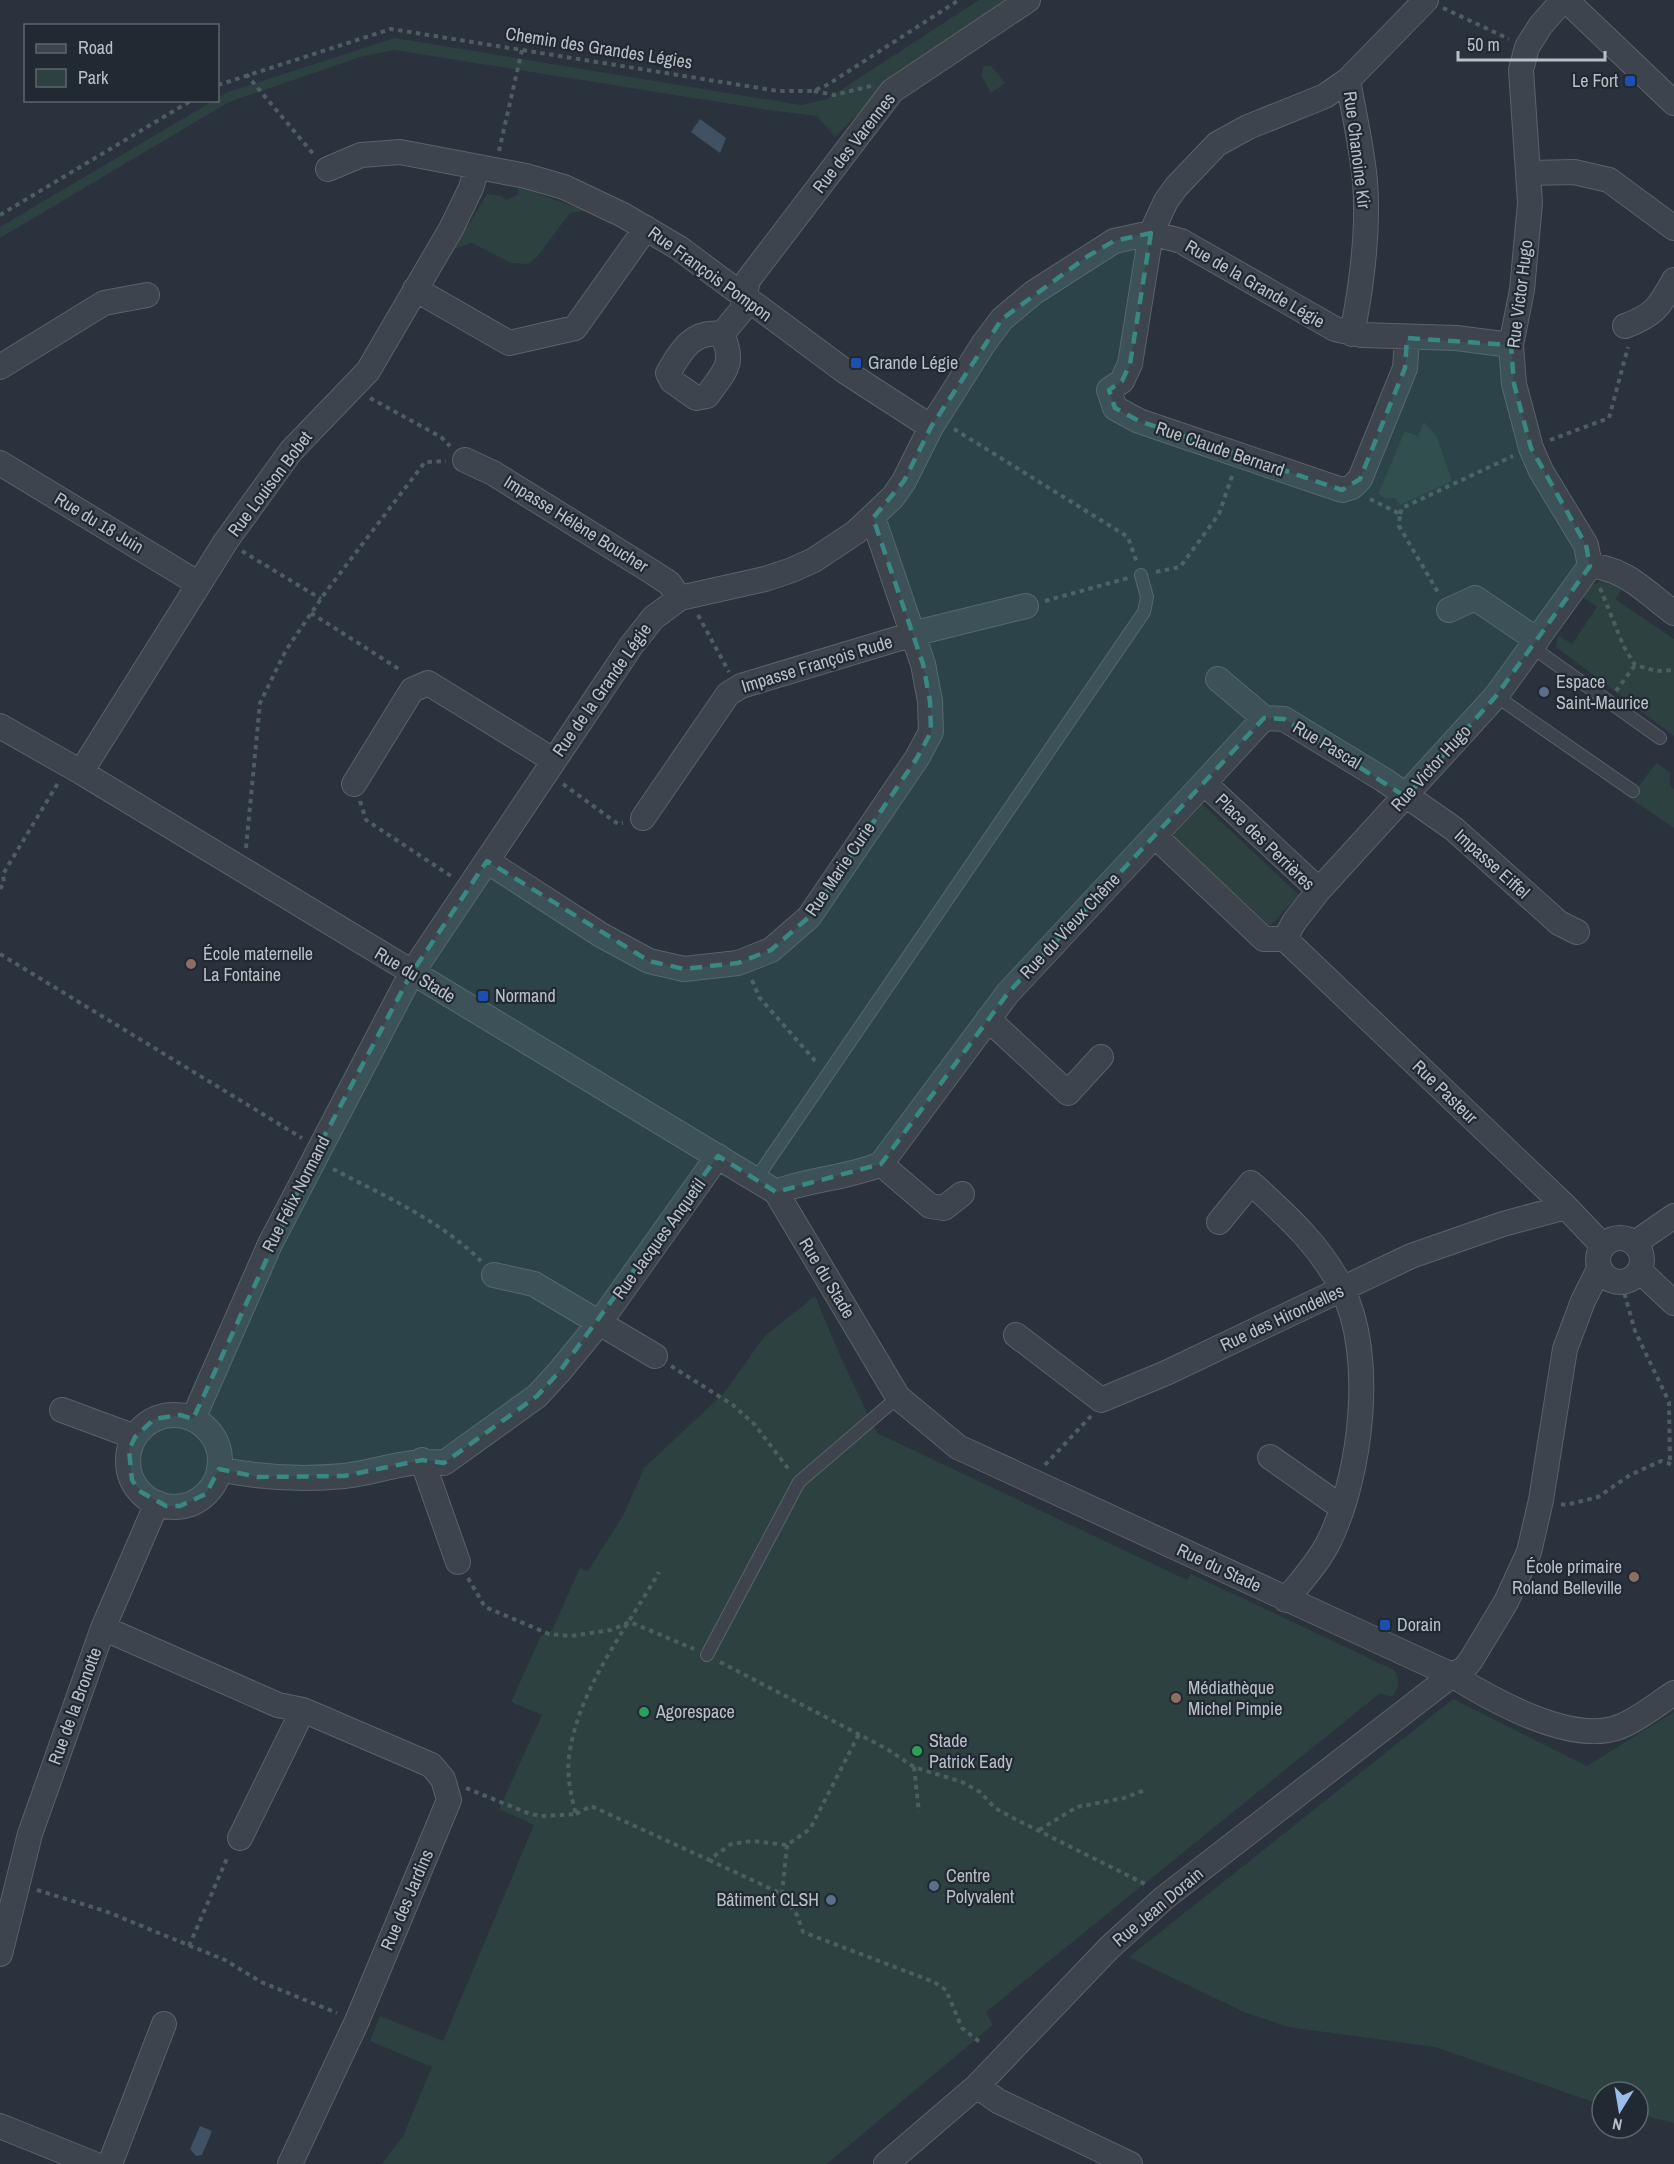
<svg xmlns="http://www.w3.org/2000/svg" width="1674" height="2164" font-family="'Archivo Narrow',sans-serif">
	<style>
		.green { fill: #2e4141 }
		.water { fill: #415164 }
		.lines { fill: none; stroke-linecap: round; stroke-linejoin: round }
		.lane-casing { stroke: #5b626b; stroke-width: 14 }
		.street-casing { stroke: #5b626b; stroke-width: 26 }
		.path { stroke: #4d5e60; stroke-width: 4; stroke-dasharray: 4.5 4.5; stroke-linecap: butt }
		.lane { stroke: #3d444e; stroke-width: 12 }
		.street { stroke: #3d444e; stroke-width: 24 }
		.marked { fill: #3a8884; fill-opacity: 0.2; stroke: #3a8884; stroke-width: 4.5; stroke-dasharray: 12 8; stroke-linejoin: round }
		.transit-dot { fill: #1a4fb4; stroke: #212933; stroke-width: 2 }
		.service-dot { fill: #5c6f8a; stroke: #212933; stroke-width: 2 }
		.education-dot { fill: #8d6e63; stroke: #212933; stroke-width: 2 }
		.leisure-dot { fill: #2e9e5b; stroke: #212933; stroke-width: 2 }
		.labels { text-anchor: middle; stroke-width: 4.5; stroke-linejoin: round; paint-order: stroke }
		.street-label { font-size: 18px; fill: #b9c0c8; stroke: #212933 }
		.poi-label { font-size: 18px; fill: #b9c0c8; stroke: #212933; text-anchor: start }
	</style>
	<rect width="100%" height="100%" fill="#29323d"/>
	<!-- green -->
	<path class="green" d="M979,0H1011L885,86L835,137L817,116L768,110L394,50L360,57L229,102L0,238V227L228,92L395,38L801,105L827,99Z
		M984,66H991L1005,83L991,93L981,75Z
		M517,186L586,211L570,213L537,257L528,264L511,263L472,243L454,249L487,194L501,196L506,200L519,194Z
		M1424,422L1437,437L1452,481L1400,505L1395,498H1386L1378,494L1405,431L1418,436Z
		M1604,580L1625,585L1615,599L1674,639V736L1556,647L1558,635L1572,644L1597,607L1582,597L1594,584Z
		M1656,763L1670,772V786L1674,789V828L1630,798Z
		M1202,804L1299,895L1270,926L1173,836Z
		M815,1296L841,1358L877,1433L1187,1580L1191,1574L1394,1670C1400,1681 1400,1686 1392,1697L1380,1693L986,2012L993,2025L827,2164H382L403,2136L432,2067L370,2041L380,2016L443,2041L534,1825L499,1809L542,1715L511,1702L541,1636L552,1630L580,1568L588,1571L624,1514L644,1468L724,1393L764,1337Z
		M1453,1699L1587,1766L1674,1712V2123L1638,2114V2092H1602V2105L1435,2047L1288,2027L1244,2012L1129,1957Z"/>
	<!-- water -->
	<path class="water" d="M700,119L726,138L720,153L691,132Z
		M200,2126L212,2131L202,2155L196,2156L190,2149Z"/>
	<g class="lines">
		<defs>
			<path id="lane" d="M1532,647L1660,738
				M1496,696L1633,791
				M756,1179L1144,612L1147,597L1141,575
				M707,1655L799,1482L898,1397"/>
			<path id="street" d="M1566,0L1674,103
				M1348,80C1354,114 1362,148 1365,181C1369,232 1362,284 1352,334
				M328,169L361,155L400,152L526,176L564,187L623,215L679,248L846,372L931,427
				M1529,173L1574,172L1609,180L1674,228
				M415,289L509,343L575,328L646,228
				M1625,326C1655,315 1659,307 1674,280
				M722,334C693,330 682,349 668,373L672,381L696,398L707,396C724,371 736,365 722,334L742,310L748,280L892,91L1028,0
				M1407,338L1405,368L1360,479L1352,487L1342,490L1139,421L1115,408L1109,390L1122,381L1130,364L1151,233L1166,201L1176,187L1217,144L1248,127L1325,96L1348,80L1426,0
				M0,367L104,303L147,295
				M465,460L493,473L649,570L669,583L680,598
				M0,463L199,584
				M1590,566C1624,567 1647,593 1674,613
				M1449,610L1475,598L1537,640
				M1218,679L1264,718L1284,719L1384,780L1454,829L1559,923L1577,932
				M0,726L81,772L776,1192L898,1397L958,1447L1452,1675C1492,1700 1571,1745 1619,1727C1638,1720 1657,1704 1674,1693
				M81,772L226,541L291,451L368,371L451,229L471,188L477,168
				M1204,783L1264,718
				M354,784L412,690L428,683L553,760
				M643,818L728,694L741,686L920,632L1026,606
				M1155,836L1264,939H1285
				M487,861L601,935L649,961L684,969L738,963L771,950L809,917L917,758L931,732L930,701L923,664L873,518
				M1285,939L1294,922L1319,890L1496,696L1590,566L1586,545L1541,471L1531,448L1514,384L1511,345L1522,290L1530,203L1521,70L1527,47L1541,25L1563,0
				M1285,939L1566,1207L1603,1246
				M988,1019L1068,1093L1101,1057
				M881,1164L930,1206L944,1208L962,1194
				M776,1192C810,1179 848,1178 881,1164L1008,993L1204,783L1319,890
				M1219,1222L1251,1183C1286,1215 1321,1246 1342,1289C1376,1355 1361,1476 1329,1541C1319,1562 1301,1581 1286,1600
				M1598 1260a22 22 0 1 1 44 0a22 22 0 1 1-44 0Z
				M1635,1243L1674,1216
				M1640,1271L1674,1303
				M494,1275L534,1284L655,1356
				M1016,1335L1101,1400L1166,1373L1411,1256L1503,1224L1566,1207
				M62,1410L135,1437
				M128 1461a46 46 0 1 1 92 0a46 46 0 1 1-92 0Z
				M193,1419L270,1244L411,974L631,646L653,618L680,598L765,579L792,570L814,560L856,532L893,497L904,481L931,427L984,343L1002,319L1033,293L1114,241L1151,233L1181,241L1335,329L1362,335L1456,338L1511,345
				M1270,1457L1341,1507
				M422,1460L458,1562
				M219,1469C261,1478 301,1480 344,1476C379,1472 409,1458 444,1463L537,1396L560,1371L600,1322L718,1156
				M103,1628L278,1705L303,1710L431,1765L443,1779L449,1800L357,2021L290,2164
				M240,1838L303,1710
				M0,1954L30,1834L103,1628L157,1503
				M977,2086L998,2101L1130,2164
				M0,2126L94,2164
				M110,2164L164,2024
				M886,2164L977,2086L1110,1947L1164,1898L1452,1675L1464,1669L1471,1660L1506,1602L1529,1552L1541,1500L1565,1349L1583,1301L1599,1269"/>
		</defs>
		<!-- lane casing -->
		<use href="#lane" class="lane-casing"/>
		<!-- street casing -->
		<use href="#street" class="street-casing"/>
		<!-- path -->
		<path class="path" d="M1443,8L1509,39
			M246,74L315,156
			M218,85L391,29L778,91H813L827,85L959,0
			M814,91L834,95L871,86
			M499,151L522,50
			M0,215L192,100
			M370,398L441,437L450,446
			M954,429L1128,537L1137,563
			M1550,440L1609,418L1628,347
			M1370,499L1400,514L1399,526L1439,594
			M1400,514L1402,508L1513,456
			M242,551L321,599
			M1156,572L1180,567L1219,514L1233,473
			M1600,588L1624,647L1635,665L1656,671L1674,670
			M1045,601L1128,578
			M311,613L402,671
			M698,615L729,672
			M1616,691L1635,665
			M563,784L618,824L623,823
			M360,801L366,820L451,876
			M246,848L260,703L286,650L325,593L425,462L446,461
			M0,889L4,883L3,874L58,783
			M0,954L302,1138
			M752,980L759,997L817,1063
			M333,1169C384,1196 440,1220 481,1261
			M1622,1285L1635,1331L1669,1402L1670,1463
			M671,1366L733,1405L755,1425L790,1471
			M1045,1465L1091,1416
			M1561,1504L1566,1505L1598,1497L1630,1475L1661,1461L1674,1465
			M468,1578L485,1607L549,1634L571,1636L611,1630L630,1622L694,1649
			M720,1662L887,1749L914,1767L962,1782L980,1792L995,1808L1015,1819L1147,1885
			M914,1767L919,1812
			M466,1788L530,1814L541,1816L576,1814C570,1793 566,1771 570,1750C581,1685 627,1628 659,1572
			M576,1814L591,1806L709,1860L731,1844L752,1841L787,1845L810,1829L859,1734
			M1039,1830L1077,1807L1124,1798L1145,1790
			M787,1845L782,1894L797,1915L803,1932L934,1982L946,1990L962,2028L981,2043
			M709,1860L782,1894
			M37,1890L105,1911L225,1960L261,1982L337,2013
			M189,1946L228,1856"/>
		<!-- lane -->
		<use href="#lane" class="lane"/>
		<!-- street -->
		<use href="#street" class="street"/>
	</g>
	<!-- marked area -->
	<path class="marked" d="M1151,233L1130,364L1122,381L1109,390L1115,408L1139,421L1342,490L1360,479L1405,368L1407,338L1511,345L1514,384L1531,448L1586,545L1590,566L1496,696L1406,797L1284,719L1264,718L1008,993L881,1164L776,1192L718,1156L560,1371L537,1396L444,1463L422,1460L344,1476L258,1477L219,1469L206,1494L180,1506H166L141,1492L132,1480L129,1450L135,1437L154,1419L180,1415L193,1419L318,1148L411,974L487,861L649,961L684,969L738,963L771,950L809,917L917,758L931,732L930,701L923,664L873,518L904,481L931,427L1002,319L1088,256L1114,241Z"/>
	<!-- markers -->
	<g class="transit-dot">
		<rect x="1624" y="75" width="12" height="12" rx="3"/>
		<rect x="850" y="357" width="12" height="12" rx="3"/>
		<rect x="477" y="990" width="12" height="12" rx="3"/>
		<rect x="1379" y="1619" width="12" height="12" rx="3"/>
	</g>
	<g class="service-dot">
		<circle cx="1544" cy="692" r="6"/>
		<circle cx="934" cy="1886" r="6"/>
		<circle cx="831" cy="1900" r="6"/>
	</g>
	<g class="education-dot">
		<circle cx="191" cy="964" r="6"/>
		<circle cx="1634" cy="1577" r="6"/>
		<circle cx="1176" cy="1698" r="6"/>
	</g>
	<g class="leisure-dot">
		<circle cx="644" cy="1712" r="6"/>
		<circle cx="917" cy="1751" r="6"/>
	</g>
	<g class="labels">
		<!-- street labels -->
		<g class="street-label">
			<text transform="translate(599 48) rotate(9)" y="6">Chemin des Grandes Légies</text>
			<text transform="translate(854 143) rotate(-52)" y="6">Rue des Varennes</text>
			<text transform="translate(1357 150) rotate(83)" y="6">Rue Chanoine Kir</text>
			<text transform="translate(710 274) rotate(36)" y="6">Rue François Pompon</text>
			<text transform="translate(1255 284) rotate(30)" y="6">Rue de la Grande Légie</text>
			<text transform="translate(1520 294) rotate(-83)" y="6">Rue Victor Hugo</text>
			<text transform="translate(1220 449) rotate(19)" y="6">Rue Claude Bernard</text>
			<text transform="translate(270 484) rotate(-53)" y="6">Rue Louison Bobet</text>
			<text transform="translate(99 523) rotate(31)" y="6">Rue du 18 Juin</text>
			<text transform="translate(576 524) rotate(32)" y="6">Impasse Hélène Boucher</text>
			<text transform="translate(817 664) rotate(-17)" y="6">Impasse François Rude</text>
			<text transform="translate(602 690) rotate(-55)" y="6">Rue de la Grande Légie</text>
			<text transform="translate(1327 745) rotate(31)" y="6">Rue Pascal</text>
			<text transform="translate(1431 768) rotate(-48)" y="6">Rue Victor Hugo</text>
			<text transform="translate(1265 842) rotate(44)" y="6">Place des Perrières</text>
			<text transform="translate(1492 864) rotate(42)" y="6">Impasse Eiffel</text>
			<text transform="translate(840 869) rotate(-56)" y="6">Rue Marie Curie</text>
			<text transform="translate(1070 926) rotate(-47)" y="6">Rue du Vieux Chêne</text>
			<text transform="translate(415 975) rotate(31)" y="6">Rue du Stade</text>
			<text transform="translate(1445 1092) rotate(44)" y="6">Rue Pasteur</text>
			<text transform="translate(296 1194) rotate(-63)" y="6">Rue Félix Normand</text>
			<text transform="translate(659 1239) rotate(-54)" y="6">Rue Jacques Anquetil</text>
			<text transform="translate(827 1278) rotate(59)" y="6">Rue du Stade</text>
			<text transform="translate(1282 1318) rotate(-25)" y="6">Rue des Hirondelles</text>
			<text transform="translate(1219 1568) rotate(25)" y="6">Rue du Stade</text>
			<text transform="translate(75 1706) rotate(-70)" y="6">Rue de la Bronotte</text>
			<text transform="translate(407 1900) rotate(-67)" y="6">Rue des Jardins</text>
			<text transform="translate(1158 1907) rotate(-40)" y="6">Rue Jean Dorain</text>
		</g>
		<!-- poi labels -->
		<g class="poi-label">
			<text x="1618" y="87" text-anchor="end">Le Fort</text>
			<text x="868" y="369">Grande Légie</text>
			<text x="1556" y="688">Espace<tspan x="1556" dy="21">Saint-Maurice</tspan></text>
			<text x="203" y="960">École maternelle<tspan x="203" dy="21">La Fontaine</tspan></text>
			<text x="495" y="1002">Normand</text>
			<text x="1622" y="1573" text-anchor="end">École primaire<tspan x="1622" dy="21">Roland Belleville</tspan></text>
			<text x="1397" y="1631">Dorain</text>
			<text x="1188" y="1694">Médiathèque<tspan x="1188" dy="21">Michel Pimpie</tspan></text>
			<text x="656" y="1718">Agorespace</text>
			<text x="929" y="1747">Stade<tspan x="929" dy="21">Patrick Eady</tspan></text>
			<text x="946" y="1882">Centre<tspan x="946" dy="21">Polyvalent</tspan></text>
			<text x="819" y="1906" text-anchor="end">Bâtiment CLSH</text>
		</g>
	</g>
	<!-- legend -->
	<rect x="24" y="24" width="195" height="78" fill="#212933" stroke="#5e656f" stroke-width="1.5"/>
	<rect x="36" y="44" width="30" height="9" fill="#3d444e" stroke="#5e656f" stroke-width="1.5"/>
	<text x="78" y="54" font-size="18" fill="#b9c0c8">Road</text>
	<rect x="36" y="69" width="30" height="18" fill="#2e4141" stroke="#5e656f" stroke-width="1.5"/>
	<text x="78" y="84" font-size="18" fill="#b9c0c8">Park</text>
	<!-- north arrow -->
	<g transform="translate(1620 2110) rotate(191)"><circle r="28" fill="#212933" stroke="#5e656f" stroke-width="1.5"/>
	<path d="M0-4.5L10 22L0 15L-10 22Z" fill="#9bbdeb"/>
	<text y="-9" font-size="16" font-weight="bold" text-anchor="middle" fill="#b9c0c8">N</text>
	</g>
	<!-- scale -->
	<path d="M1458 51v9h147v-9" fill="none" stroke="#b9c0c8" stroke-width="3"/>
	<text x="1467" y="51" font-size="18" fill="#b9c0c8" stroke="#212933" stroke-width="4.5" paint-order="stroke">50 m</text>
</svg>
